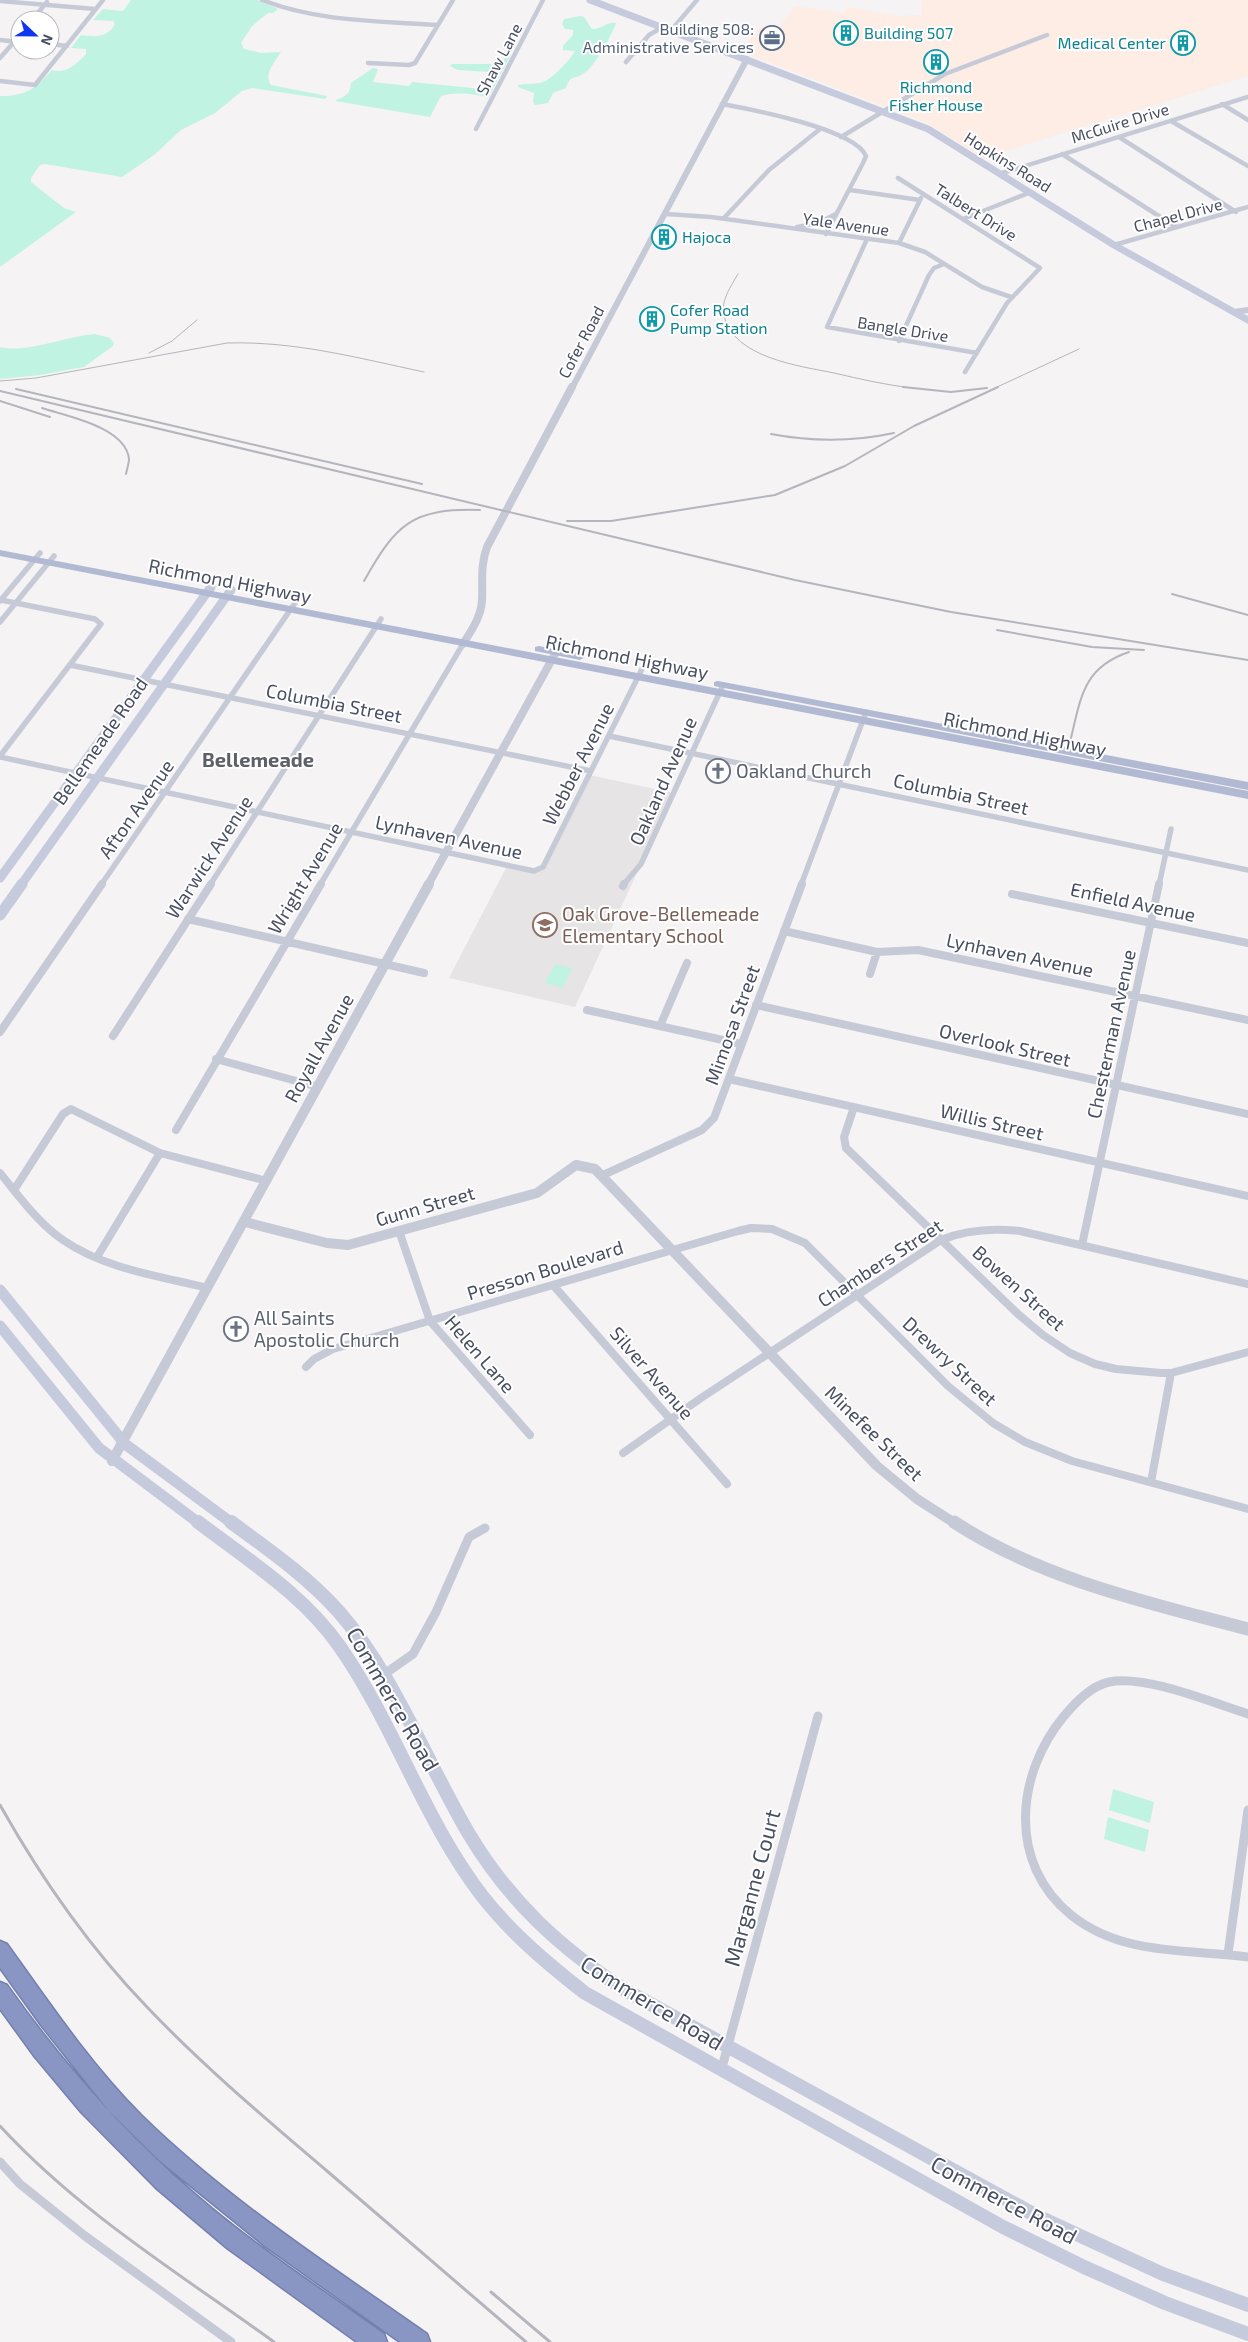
<svg xmlns="http://www.w3.org/2000/svg" width="1248" height="2342" font-family="'Exo 2',sans-serif">
	<style>
		.education { fill: #e6e4e5 }
		.medical { fill: #fdede5 }
		.green { fill: #c1f3e2 }
		.lines { fill: none; stroke-linecap: round; stroke-linejoin: round }
		.motorway-casing { stroke: #7480af; stroke-width: 3 }
		.minor-far3 { stroke: #c6cad7; stroke-width: 4.5 }
		.minor-far2 { stroke: #c6cad7; stroke-width: 5.5 }
		.minor-far1 { stroke: #c6cad7; stroke-width: 8 }
		.minor { stroke: #c6cad7; stroke-width: 9 }
		.tertiary-far3 { stroke: #c6cad7; stroke-width: 6 }
		.tertiary-far2 { stroke: #c6cad7; stroke-width: 8 }
		.tertiary-far1 { stroke: #c6cad7; stroke-width: 10 }
		.tertiary { stroke: #c6cad7; stroke-width: 13 }
		.secondary-far3 { stroke: #c5cadc; stroke-width: 7 }
		.secondary-far2 { stroke: #c5cadc; stroke-width: 9 }
		.secondary-far1 { stroke: #c5cadc; stroke-width: 11 }
		.secondary { stroke: #c5cadc; stroke-width: 14 }
		.primary { fill: #b2b9d2; fill-rule: evenodd }
		.motorway { fill: #8995c3; fill-rule: evenodd }
		.rail-far2 { stroke: #b4b5bd; stroke-width: 1 }
		.rail-far1 { stroke: #b4b5bd; stroke-width: 2 }
		.rail { stroke: #b4b5bd; stroke-width: 3 }
		.labels { text-anchor: middle; stroke-width: 4; stroke-linejoin: round; paint-order: stroke }
		.far-service-label { font-size: 16px; fill: #4e5e75; stroke: #fff; text-anchor: end }
		.far-culture-label { font-size: 16px; fill: #0d838f; stroke: #fff; text-anchor: start }
		.far-street-label { font-size: 16px; fill: #494f62; stroke: #fff }
		.street-label { font-size: 19px; fill: #494f62; stroke: #fff }
		.worship-label { font-size: 19px; fill: #5b616d; stroke: #fff; text-anchor: start }
		.education-label { font-size: 19px; fill: #785e54; stroke: #fff; text-anchor: start }
		.neighbourhood-label { font-size: 20px; font-weight: bold; fill: #5e6068; stroke: #fff }
		.near-street-label { font-size: 22px; fill: #494f62; stroke: #fff }
	</style>
	<rect width="100%" height="100%" fill="#f5f3f3"/>
	<!-- education -->
	<path class="education" d="M589,775L674,793L575,1007L449,978L507,866L539,870Z"/>
	<!-- medical -->
	<path class="medical" d="M922,0H1248V76L983,158L925,122L740,51L762,25L779,28L795,6L843,13L848,7L898,16L922,15Z"/>
	<!-- green -->
	<path class="green" d="M131,0H257L278,9L273,13H268L252,26L241,43L244,49L261,53L281,52C275,62 263,74 271,85L327,96L325,99L252,88L242,91L215,113L181,130L154,155L122,177L45,164L40,165L31,178V182L64,208L76,212L0,267V96C27,96 35,89 52,70C68,74 76,64 86,54V49L71,48L81,35C96,37 107,38 115,24L113,21L93,20L103,9L123,11Z
		M580,16L584,17L592,29C601,30 607,21 616,23C611,36 595,67 583,74C573,80 571,74 566,88L553,93L548,103L535,105L533,102L534,93L518,87V85C527,83 535,85 543,82C551,80 571,59 575,51L563,50V46L573,35V30L565,29L562,24L564,19Z
		M506,55H511L488,98C476,93 453,92 441,96L430,117L335,101C344,96 350,96 351,83L373,68L378,69L373,82L409,86L412,82L482,89L486,86L490,72L458,70L450,66L452,64H495L503,62Z
		M95,334L110,338L114,343L113,346L84,367L40,375L0,379V347C24,354 67,336 95,334Z
		M555,964L572,968L563,988L545,983Z
		M1113,1789L1154,1802L1150,1823L1109,1810Z
		M1108,1817L1149,1830L1145,1852L1104,1839Z"/>
	<g class="lines">
		<defs>
			<path id="motorway" d="M0,1941L7,1944C49,2003 91,2065 142,2116C228,2200 329,2265 427,2334L430,2342H400L265,2246L160,2161L109,2111L41,2025L0,1968Z
				M0,1982L7,1985C62,2063 125,2134 197,2196C256,2247 321,2289 384,2334L387,2342H357L227,2248L156,2188L81,2112L35,2057L0,2009Z"/>
		</defs>
		<!-- motorway casing -->
		<use href="#motorway" class="motorway-casing"/>
		<!-- minor-far3 -->
		<path class="minor-far3" d="M262,0C318,22 379,21 438,25
			M0,1L95,9
			M32,20L47,2
			M674,27L697,0
			M0,40L18,42
			M50,44L67,46
			M0,58L20,35
			M626,62L649,35L661,28
			M368,63L409,65L415,63L453,0
			M0,81L35,85L103,0
			M722,104C750,109 855,129 866,156L863,163L826,234
			M1222,104L1248,120
			M1171,121L1248,166
			M476,129L543,0
			M841,137L945,74L1047,35
			M1119,137L1236,212
			M1062,154L1176,227
			M999,174L1248,97
			M898,178L1040,268L1007,303L965,372
			M850,190L920,200
			M666,214L711,217L899,243L925,252L982,287L1011,297
			M724,218L769,170L820,129
			M963,219L1031,192
			M797,227L818,223L836,214
			M867,239L827,327L977,353
			M899,243L921,198
			M1114,245L1248,207
			M899,341L929,275L934,268L944,264"/>
		<!-- minor-far2 -->
		<path class="minor-far2" d="M0,601L40,553
			M0,622L54,556
			M70,665L591,771
			M609,736L1248,870
			M0,756L101,624L95,619L1,600
			M0,757L534,871L543,867L642,669
			M101,885L295,603
			M210,885L381,619
			M320,885L463,644
			M623,885L641,864L723,685
			M801,885L866,712
			M1159,885L1171,829"/>
		<!-- minor-far1 -->
		<path class="minor-far1" d="M623,886L624,884
			M1012,894L1248,943
			M188,919L424,973
			M784,931L877,952L918,950L1248,1020
			M870,974L877,952
			M756,1005L1248,1114
			M587,1010L741,1044
			M660,1026L687,963
			M0,1032L102,884
			M113,1036L211,884
			M216,1059L318,1087
			M729,1079L1248,1196
			M854,1107L844,1137L846,1148L1018,1314L1043,1335L1070,1353L1095,1364L1116,1369L1161,1373H1171L1248,1352
			M176,1130L321,884
			M0,1173C19,1196 38,1223 63,1240C105,1269 159,1276 208,1288
			M603,1175L702,1130L714,1118L802,884
			M14,1190L63,1114L71,1109L160,1153L267,1181
			M399,1231L430,1321L530,1435
			M1082,1245L1159,884
			M97,1257L160,1153
			M553,1285L727,1484
			M306,1367L314,1359L333,1349L738,1231L751,1228L772,1229L805,1243L948,1386L993,1423L1025,1442L1072,1461L1248,1509
			M623,1453L701,1398L941,1240C967,1229 993,1228 1020,1231L1248,1284
			M1151,1482L1171,1373"/>
		<!-- minor -->
		<path class="minor" d="M383,1675L413,1654L436,1612L469,1537L485,1528
			M1248,1714C1213,1703 1144,1674 1109,1682C1091,1686 1076,1702 1064,1716C1016,1774 1007,1863 1071,1915C1122,1956 1187,1949 1248,1957
			M1228,1954L1248,1810
			M721,2071L818,1716
			M0,2162L20,2184L85,2236L231,2342"/>
		<!-- tertiary-far3 -->
		<path class="tertiary-far3" d="M1234,312L1248,310
			M572,388L747,59"/>
		<!-- tertiary-far2 -->
		<path class="tertiary-far2" d="M463,644C471,631 481,617 482,601C483,582 480,566 487,547L572,387
			M428,885L556,652"/>
		<!-- tertiary-far1 -->
		<path class="tertiary-far1" d="M245,1222L327,1243L348,1245L537,1193L576,1165L595,1169L877,1466L917,1499L956,1524
			M112,1461L429,884"/>
		<!-- tertiary -->
		<path class="tertiary" d="M954,1522C1041,1579 1149,1603 1248,1629"/>
		<!-- secondary-far3 -->
		<path class="secondary-far3" d="M590,0L928,129L1114,245L1248,320"/>
		<!-- secondary-far2 -->
		<path class="secondary-far2" d="M0,878L211,587
			M21,885L231,590"/>
		<!-- secondary-far1 -->
		<path class="secondary-far1" d="M0,915L22,884
			M0,1290L125,1444L233,1524
			M0,1326L99,1448L200,1524"/>
		<!-- secondary -->
		<path class="secondary" d="M198,1522C248,1560 304,1595 340,1647C395,1726 424,1821 483,1897C512,1934 548,1964 585,1993L1003,2227L1084,2267L1165,2303L1248,2334
			M231,1522C269,1550 308,1577 339,1612C393,1673 427,1763 469,1834C509,1901 560,1948 625,1990L1035,2215L1163,2274L1248,2305"/>
		<!-- primary -->
		<path class="primary" d="M0,550L1248,791V799L0,556Z
			M539,646L580,654L585,657L580,660L535,651V647Z
			M718,681L1248,782V790L714,686V682Z"/>
		<!-- motorway -->
		<use href="#motorway" class="motorway"/>
		<!-- rail-far2 -->
		<path class="rail-far2" d="M738,274C731,286 720,302 724,316C734,358 800,366 834,373C860,379 886,385 912,388
			M149,353L172,341L197,320
			M0,381L36,378L227,343C295,341 358,358 424,372
			M995,388L1079,349"/>
		<!-- rail-far1 -->
		<path class="rail-far1" d="M903,387L951,392L987,388
			M16,389L422,484
			M0,391L795,580L951,612L1248,660
			M0,401L50,417
			M42,408C66,416 126,427 129,459C129,463 127,469 126,474
			M771,434C813,442 852,442 894,433
			M567,521H611L775,495L845,466L914,426L998,387
			M364,581C396,524 412,508 480,510
			M1172,594L1248,615
			M997,630L1092,647L1144,650
			M1071,738C1081,696 1084,667 1129,652"/>
		<!-- rail -->
		<path class="rail" d="M0,1805C41,1878 89,1947 147,2007C203,2066 265,2118 327,2171C393,2228 459,2285 526,2342
			M0,2126C79,2212 180,2274 274,2342
			M491,2292L550,2342"/>
	</g>
	<!-- icons -->
	<defs>
		<symbol id="building-ring" viewBox="-11 -11 22 22"><circle r="9.5" fill="#fff" stroke="#0f9aa8" stroke-width="1.5"/><path d="M-4-6H4V6H1V3H-1V6H-4ZM-2.5-4.3h1.7v1.8h-1.7ZM.8-4.3h1.7v1.8H.8ZM-2.5-1h1.7V.8h-1.7ZM.8-1h1.7V.8H.8Z" fill="#0f9aa8"/></symbol>
		<symbol id="office-ring" viewBox="-11 -11 22 22"><circle r="9.5" fill="#fff" stroke="#5c6f8a" stroke-width="1.5"/><path d="M-6-3h4V-5.5h4V-3h4V5H-6ZM-1-4.5V-3h2v-1.5ZM-6 0V1H6V0Z" fill="#5c6f8a"/></symbol>
		<symbol id="church-ring" viewBox="-11 -11 22 22"><circle r="9.5" fill="#fff" stroke="#6b7280" stroke-width="1.5"/><path d="M-1.2-6h2.4v3.5h3.3v2.4h-3.3V6h-2.4V-.1h-3.3v-2.4h3.3Z" fill="#6b7280"/></symbol>
		<symbol id="school-ring" viewBox="-11 -11 22 22"><circle r="9.5" fill="#fff" stroke="#8d6e63" stroke-width="1.5"/><path d="M0-5L7-2L0 1L-7-2ZM-4 1L0 2.5L4 1V4Q0 6-4 4Z" fill="#8d6e63"/></symbol>
	</defs>
	<g fill-rule="evenodd">
		<use href="#building-ring" x="832" y="19" width="28" height="28"/>
		<use href="#office-ring" x="758" y="24" width="28" height="28"/>
		<use href="#building-ring" x="1169" y="29" width="28" height="28"/>
		<use href="#building-ring" x="922" y="48" width="28" height="28"/>
		<use href="#building-ring" x="650" y="223" width="28" height="28"/>
		<use href="#building-ring" x="638" y="305" width="28" height="28"/>
		<use href="#church-ring" x="704" y="757" width="28" height="28"/>
		<use href="#school-ring" x="531" y="911" width="28" height="28"/>
		<use href="#church-ring" x="222" y="1315" width="28" height="28"/>
	</g>
	<g class="labels">
		<!-- far-service labels -->
		<g class="far-service-label">
			<text x="754" y="35">Building 508:<tspan x="754" dy="18">Administrative Services</tspan></text>
		</g>
		<!-- far-culture labels -->
		<g class="far-culture-label">
			<text x="864" y="39">Building 507</text>
			<text x="1166" y="49" text-anchor="end">Medical Center</text>
			<text x="936" y="93" text-anchor="middle">Richmond<tspan x="936" dy="18">Fisher House</tspan></text>
			<text x="682" y="243">Hajoca</text>
			<text x="670" y="316">Cofer Road<tspan x="670" dy="18">Pump Station</tspan></text>
		</g>
		<!-- far-street labels -->
		<g class="far-street-label">
			<text transform="translate(499 59) rotate(-62)" y="6">Shaw Lane</text>
			<text transform="translate(1120 123) rotate(-17)" y="6">McGuire Drive</text>
			<text transform="translate(1008 162) rotate(32)" y="6">Hopkins Road</text>
			<text transform="translate(976 212) rotate(32)" y="6">Talbert Drive</text>
			<text transform="translate(1178 215) rotate(-15)" y="6">Chapel Drive</text>
			<text transform="translate(846 224) rotate(8)" y="6">Yale Avenue</text>
			<text transform="translate(903 329) rotate(9)" y="6">Bangle Drive</text>
			<text transform="translate(581 342) rotate(-62)" y="6">Cofer Road</text>
		</g>
		<!-- street labels -->
		<g class="street-label">
			<text transform="translate(230 581) rotate(11)" y="7">Richmond Highway</text>
			<text transform="translate(627 657) rotate(11)" y="7">Richmond Highway</text>
			<text transform="translate(334 703) rotate(11)" y="7">Columbia Street</text>
			<text transform="translate(1025 734) rotate(11)" y="7">Richmond Highway</text>
			<text transform="translate(100 741) rotate(-55)" y="7">Bellemeade Road</text>
			<text transform="translate(578 764) rotate(-63)" y="7">Webber Avenue</text>
			<text transform="translate(663 781) rotate(-66)" y="7">Oakland Avenue</text>
			<text transform="translate(961 794) rotate(12)" y="7">Columbia Street</text>
			<text transform="translate(136 809) rotate(-55)" y="7">Afton Avenue</text>
			<text transform="translate(449 837) rotate(12)" y="7">Lynhaven Avenue</text>
			<text transform="translate(209 857) rotate(-57)" y="7">Warwick Avenue</text>
			<text transform="translate(305 878) rotate(-59)" y="7">Wright Avenue</text>
			<text transform="translate(1133 902) rotate(12)" y="7">Enfield Avenue</text>
			<text transform="translate(1020 955) rotate(12)" y="7">Lynhaven Avenue</text>
			<text transform="translate(732 1025) rotate(-70)" y="7">Mimosa Street</text>
			<text transform="translate(1111 1034) rotate(-78)" y="7">Chesterman Avenue</text>
			<text transform="translate(1005 1045) rotate(13)" y="7">Overlook Street</text>
			<text transform="translate(319 1048) rotate(-61)" y="7">Royall Avenue</text>
			<text transform="translate(992 1122) rotate(13)" y="7">Willis Street</text>
			<text transform="translate(425 1206) rotate(-16)" y="7">Gunn Street</text>
			<text transform="translate(880 1263) rotate(-33)" y="7">Chambers Street</text>
			<text transform="translate(545 1270) rotate(-17)" y="7">Presson Boulevard</text>
			<text transform="translate(1019 1288) rotate(42)" y="7">Bowen Street</text>
			<text transform="translate(480 1354) rotate(49)" y="7">Helen Lane</text>
			<text transform="translate(950 1361) rotate(43)" y="7">Drewry Street</text>
			<text transform="translate(652 1373) rotate(49)" y="7">Silver Avenue</text>
			<text transform="translate(874 1433) rotate(44)" y="7">Minefee Street</text>
		</g>
		<!-- worship labels -->
		<g class="worship-label">
			<text x="736" y="778">Oakland Church</text>
			<text x="254" y="1325">All Saints<tspan x="254" dy="22">Apostolic Church</tspan></text>
		</g>
		<!-- education labels -->
		<g class="education-label">
			<text x="562" y="921">Oak Grove-Bellemeade<tspan x="562" dy="22">Elementary School</tspan></text>
		</g>
		<!-- neighbourhood labels -->
		<g class="neighbourhood-label">
			<text x="258" y="767">Bellemeade</text>
		</g>
		<!-- near-street labels -->
		<g class="near-street-label">
			<text transform="translate(393 1699) rotate(60)" y="8">Commerce Road</text>
			<text transform="translate(752 1888) rotate(-75)" y="8">Marganne Court</text>
			<text transform="translate(652 2003) rotate(31)" y="8">Commerce Road</text>
			<text transform="translate(1004 2200) rotate(28)" y="8">Commerce Road</text>
		</g>
	</g>
	<!-- north arrow -->
	<g transform="translate(35 35) rotate(112)"><circle r="24" fill="#ffffff" stroke="#b6b9c0"/>
	<path d="M0-4L9 19L0 12L-9 19Z" fill="#1236f0"/>
	<text y="-8" font-size="14" font-weight="bold" text-anchor="middle" fill="#494f62">N</text>
	</g>
</svg>
